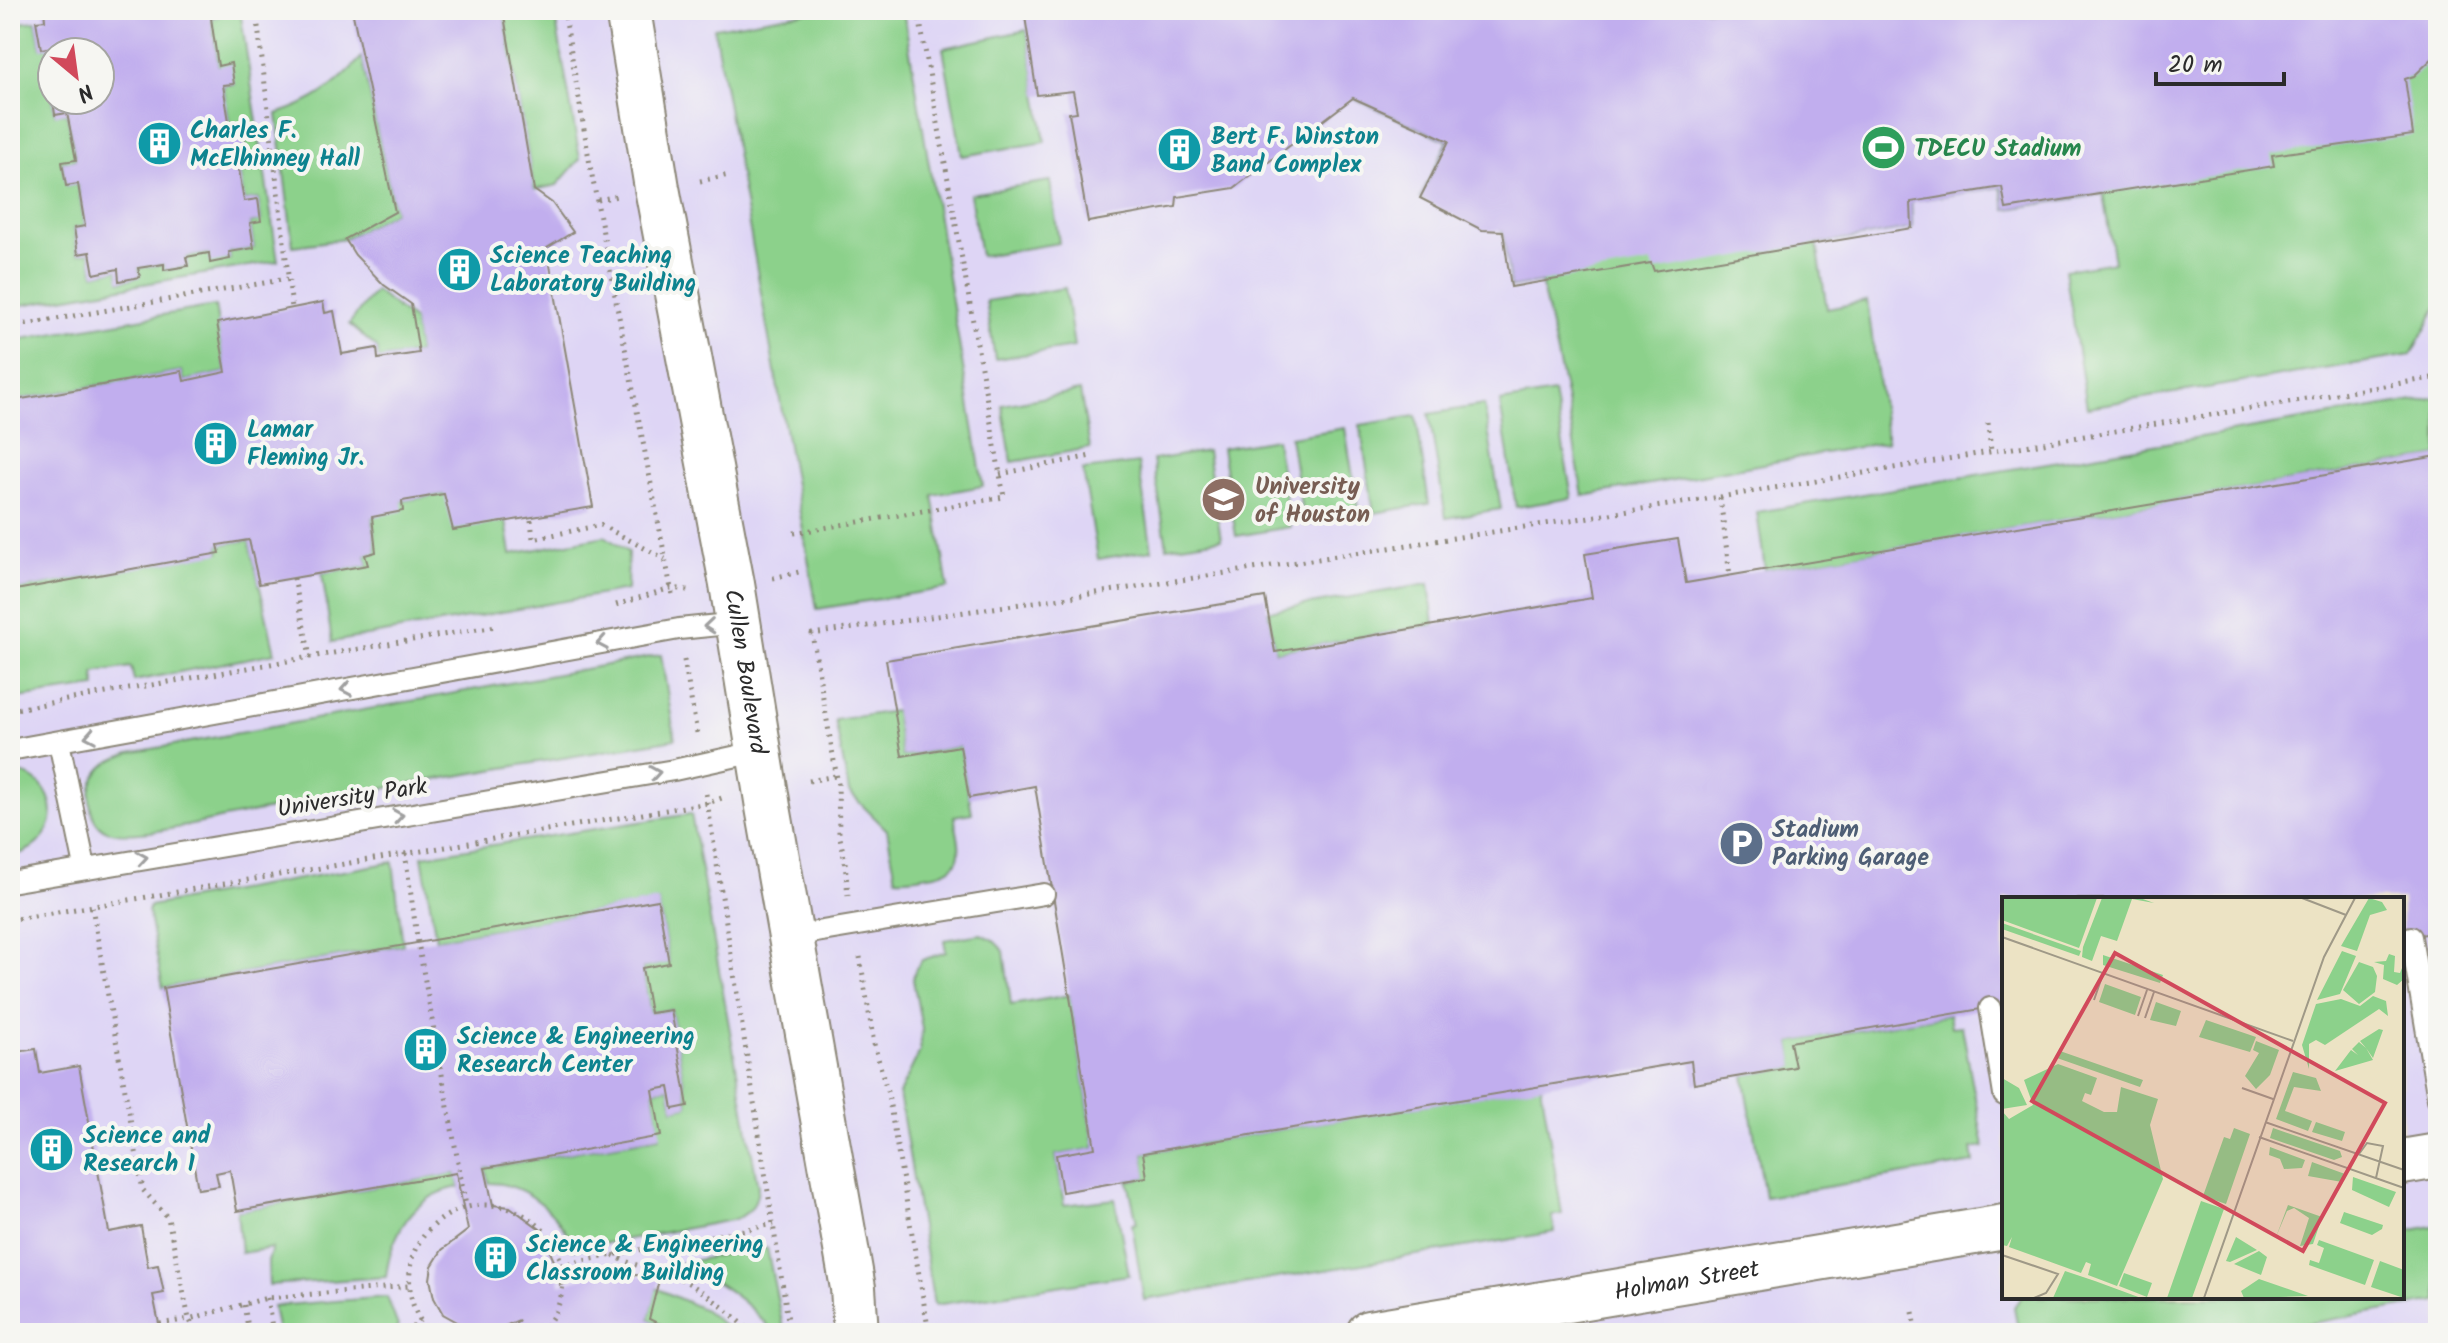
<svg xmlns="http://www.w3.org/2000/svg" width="2448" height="1343" font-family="Kalam,sans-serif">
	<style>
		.built { fill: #ded5f5; fill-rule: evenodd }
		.green { fill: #8cd18b; stroke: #5c7e5b; stroke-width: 2 }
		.building { fill: #c1aeee }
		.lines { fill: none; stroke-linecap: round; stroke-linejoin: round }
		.lane-casing { stroke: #8c8778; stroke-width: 24 }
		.secondary-casing { stroke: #8c8778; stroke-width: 48 }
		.path { stroke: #8c8778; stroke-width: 5; stroke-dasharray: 2 6; stroke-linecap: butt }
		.lane { stroke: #fff; stroke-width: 20 }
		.secondary { stroke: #fff; stroke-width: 44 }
		.oneway { stroke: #a0a0a0 }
		.labels { text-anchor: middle; stroke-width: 8; stroke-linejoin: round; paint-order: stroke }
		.culture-label { font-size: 24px; font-weight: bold; fill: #0d838f; stroke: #f6f6f2; text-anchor: start }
		.leisure-label { font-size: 24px; font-weight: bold; fill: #27864d; stroke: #f6f6f2; text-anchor: start }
		.education-label { font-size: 24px; font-weight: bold; fill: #785e54; stroke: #f6f6f2; text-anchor: start }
		.street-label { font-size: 24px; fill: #2b2b2b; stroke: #f6f6f2 }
		.service-label { font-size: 24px; font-weight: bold; fill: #4e5e75; stroke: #f6f6f2; text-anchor: start }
		.inset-road { fill: none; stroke: #9f9987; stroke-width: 2 }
		.view { fill: #d1495b; fill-opacity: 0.15; stroke: #d1495b; stroke-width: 4 }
		.inset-edge { fill: none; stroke: #2b2b2b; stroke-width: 4 }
	</style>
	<rect width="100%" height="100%" fill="#f6f6f2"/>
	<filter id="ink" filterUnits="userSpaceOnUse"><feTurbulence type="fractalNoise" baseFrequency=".0125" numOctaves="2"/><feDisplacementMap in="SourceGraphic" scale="16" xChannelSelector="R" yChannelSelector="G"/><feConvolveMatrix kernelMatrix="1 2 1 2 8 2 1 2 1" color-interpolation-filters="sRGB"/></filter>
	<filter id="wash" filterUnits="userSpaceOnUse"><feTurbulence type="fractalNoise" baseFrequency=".006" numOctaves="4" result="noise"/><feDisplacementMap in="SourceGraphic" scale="32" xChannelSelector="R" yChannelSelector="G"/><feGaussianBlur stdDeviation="1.8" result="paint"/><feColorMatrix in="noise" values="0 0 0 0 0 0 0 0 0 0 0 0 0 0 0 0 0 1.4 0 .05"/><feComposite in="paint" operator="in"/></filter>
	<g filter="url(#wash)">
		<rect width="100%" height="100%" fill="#ece3c4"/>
		<!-- built -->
		<path class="built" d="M10,10H2438V1333H10ZM52,52H100V100H52ZM2004,899H2402V1297H2004Z"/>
		<!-- green -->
		<path class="green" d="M219,10H240L278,261L10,307V24L36,21L41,48L54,47L55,52H52V93L55,114L67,113L76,160L62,162L67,186L78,184L85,226L74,228L78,254L90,252L94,274L118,269L120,281L139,277L138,268L164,264L165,270L187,266L186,257L209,253L230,259L229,252L254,248L250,223L261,220L258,199L244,201L237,157L247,155L243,132L231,133L223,85L234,84L218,66L211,18L220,16Z
			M503,10H554L580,159L557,185L534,190Z
			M818,10H903L983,486L933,495L948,588L817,609L714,28Z
			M1285,10H2438V306L2411,355L2087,407L2065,270L2114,262L2103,194L2006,209L2001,187L1911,201L1912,228L1817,244L1827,309L1867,301L1887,442L1583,496L1565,391L1541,282L1511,287L1503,231L1420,198L1448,141L1353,98Z
			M1027,30L1045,142L962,156L943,48Z
			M362,57L395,212L345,239L293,246L277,114C315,102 336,86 362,57Z
			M1050,181L1059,243L980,256L970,194Z
			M1065,288L1074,347L995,359L986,301Z
			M375,291L414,321L419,353L378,359L377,348L349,324Z
			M215,306L226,372L184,381L182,371L10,401V341Z
			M1080,391L1090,448L1012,462L1002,405Z
			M1554,393L1572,498L1516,507L1500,402Z
			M2438,397V456L1765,570L1757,512Z
			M1484,405L1501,509L1446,518L1429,414Z
			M1416,416L1429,504L1374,513L1360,425Z
			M1345,428L1359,515L1304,525L1290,437Z
			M1276,439L1290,527L1236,536L1222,448Z
			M1207,451L1221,539L1167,547L1153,460Z
			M1138,463L1152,550L1098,559L1083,470Z
			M444,494L506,521L511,554L605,536L628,552L627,590L332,642L322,573L368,565L365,555L376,551L372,517L402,501Z
			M249,540L275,653L134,681L131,667L94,673L96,687L10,699V591L220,552L218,545Z
			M1429,584L1434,625L1275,652L1268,611Z
			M661,655L675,739C523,765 371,789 219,819C197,824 123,841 105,830C88,821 86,791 96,776C104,762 115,759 130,753Z
			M895,711L902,756L960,746L972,813L954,816C960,847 969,870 929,875C918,877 907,879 896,878L887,830L849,792L835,720Z
			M10,771C15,772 24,773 29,776C68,798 54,849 10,856Z
			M691,814L758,1187C756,1206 750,1214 732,1220L574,1249C561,1215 527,1183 489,1183L485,1168L660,1137L653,1090L669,1087L673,1109L688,1106L671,1010L650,1013L642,968L669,962L658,901L436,939L422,856Z
			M393,862L403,945L163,988L148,911L150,906Z
			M981,934L993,940L1004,951L1011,1005L1070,995L1095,1148L1056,1155L1064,1205L1115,1199L1129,1275L934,1305L899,1094L920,1051L922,1029L913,979L915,970L922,960L946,952L944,940Z
			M1949,1015L1951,1027L1962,1026L1984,1147L1972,1149L1974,1163L1765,1197L1744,1075L1794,1067L1790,1042Z
			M1541,1085L1562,1214L1552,1216L1555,1232L1144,1300L1132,1224L1137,1223L1128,1181L1146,1177L1143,1153Z
			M456,1173L459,1187C414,1195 391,1233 386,1277L269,1285L268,1261L272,1248L241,1253L237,1211Z
			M2438,1225V1301L2254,1333H2019L2014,1307L2021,1297H2402V1232Z
			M767,1248L784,1333H774C747,1301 717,1278 678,1264L750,1249Z
			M656,1288L705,1310L733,1333H678L649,1319Z
			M387,1297L398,1326L393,1333H278L273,1306Z"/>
		<g id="blocks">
			<!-- building -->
			<path class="building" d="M44,10H219L220,16L211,18L218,66L231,63L234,84L223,85L231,133L243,131L247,155L237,157L244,201L258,199L261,221L250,223L254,248L229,252L230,259L210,263L209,253L186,257L188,266L164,270V264L138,268L140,277L119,281L118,269L94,274L90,252L78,254L74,228L85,226L78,184L66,186L62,162L76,160L67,113L55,115L53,100H100V52H55L54,47L41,49L36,21L45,20Z
				M352,10H503L534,190L552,203L573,232L547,248L593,507L453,530L444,494L402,501L403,511L372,517L376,552L365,555L368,565L259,584L249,540L218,545L220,553L10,591V401L182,371L184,381L226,372L217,323L323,302L325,313L334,311L342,354L377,348L378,359L419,353L411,304L384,285L355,255L345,239L395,212Z
				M1024,10H2438V53L2414,76L2405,79L2413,135L2272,155L2274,166L2006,209L2002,187L1911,202L1912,228L1654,271L1651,263L1511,287L1503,231L1482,230L1420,198L1449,141L1353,98L1234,188L1177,197L1176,207L1088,222L1069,113L1077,112L1073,91L1037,95Z
				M2438,456V932L2402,938V899H2004V1005L1790,1042L1795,1067L1694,1084L1691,1061L1143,1153L1147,1177L1062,1192L1056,1155L1095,1148L1035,786L969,798L960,746L902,756L886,660L1265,597L1275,652L1592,598L1585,554L1678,539L1686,583Z
				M658,900L669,963L642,968L650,1013L671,1010L688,1106L673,1109L669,1087L653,1090L661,1136L485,1168L493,1205L510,1207L540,1229L558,1270L560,1285L597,1274L636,1275L659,1280L649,1319L678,1333H509L519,1320L496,1330H483L470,1329L443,1314L434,1298L430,1279L432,1266L442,1250L468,1230L456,1173L237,1211L230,1170L216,1173L219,1186L198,1189L163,988Z
				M36,1049L40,1073L79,1066L109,1232L141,1226L148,1267L158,1265L164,1293L153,1295L161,1333H10V1053Z"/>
		</g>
	</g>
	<g filter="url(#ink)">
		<use href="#blocks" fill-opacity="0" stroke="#8c8778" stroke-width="2"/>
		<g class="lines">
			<defs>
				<path id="lane" d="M59,742L85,867
					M10,750L679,629L739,623
					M10,882L674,770L760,751
					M792,936L1044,894
					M2411,937L2438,1099
					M1990,1008L2004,1095"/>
				<g id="secondary">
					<path id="s1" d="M628,10L657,188L732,584L768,807L853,1288L856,1333"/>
					<path d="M2402,1162L2438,1156"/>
					<path id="s2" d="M1369,1333L2004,1227"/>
				</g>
			</defs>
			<!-- lane casing -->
			<use href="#lane" class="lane-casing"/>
			<!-- secondary casing -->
			<use href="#secondary" class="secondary-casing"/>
			<!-- path -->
			<path class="path" d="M256,10L292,308
				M564,10L590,165L673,599
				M10,11L17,10
				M700,181L729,175
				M598,200L617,196
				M10,327L287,279
				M1988,423L1991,451
				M1000,474L1091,456
				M1720,497L2438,377
				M531,520L533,539L601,525L665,559
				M794,533L1004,497L918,10
				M294,578L310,657L496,626
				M773,578L799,572
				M616,605L671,588L688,590
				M684,660L697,733
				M10,710L310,657
				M809,781L835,776
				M706,794L790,1333
				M405,853L417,937L466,1206
				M848,896L845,862L839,833L838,784L812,634L1090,594L1720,497L1730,576
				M92,907L143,1190L168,1218L189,1319L267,1298L408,1286
				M10,920L708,803L722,798
				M860,957L874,1044L888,1094L929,1333
				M613,1255C632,1266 651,1268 672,1275C700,1286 730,1313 753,1333
				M561,1265L774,1224
				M267,1298L273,1333
				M244,1305L249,1333
				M1913,1312L1917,1333
				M160,1324L189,1319L197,1333
				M408,1333L420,1320
				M430,1333C413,1315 408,1294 410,1271C411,1254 419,1239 431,1228C492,1168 592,1235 555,1313C551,1320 545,1327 541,1333"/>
			<!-- lane -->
			<use href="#lane" class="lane"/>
			<!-- secondary -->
			<use href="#secondary" class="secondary"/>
		</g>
		<!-- one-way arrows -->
		<defs><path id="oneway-chevron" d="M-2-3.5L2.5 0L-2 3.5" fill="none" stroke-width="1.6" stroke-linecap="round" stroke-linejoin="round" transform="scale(2)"/></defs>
		<g class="oneway">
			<use href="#oneway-chevron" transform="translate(709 626) rotate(174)"/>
			<use href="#oneway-chevron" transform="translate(602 643) rotate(170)"/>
			<use href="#oneway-chevron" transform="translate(346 689) rotate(170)"/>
			<use href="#oneway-chevron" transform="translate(90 736) rotate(170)"/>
			<use href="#oneway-chevron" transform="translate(655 773) rotate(-9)"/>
			<use href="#oneway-chevron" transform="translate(398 816) rotate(-9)"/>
			<use href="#oneway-chevron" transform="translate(142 858) rotate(-9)"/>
		</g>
	</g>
	<!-- icons -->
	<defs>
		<symbol id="building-disc" viewBox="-11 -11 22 22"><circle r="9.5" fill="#0f9aa8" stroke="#f6f6f2"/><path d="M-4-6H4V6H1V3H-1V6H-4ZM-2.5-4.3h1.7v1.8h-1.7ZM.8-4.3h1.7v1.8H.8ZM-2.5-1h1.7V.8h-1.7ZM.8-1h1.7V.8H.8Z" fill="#fff"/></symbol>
		<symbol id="stadium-disc" viewBox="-11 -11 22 22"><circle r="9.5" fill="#2e9e5b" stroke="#f6f6f2"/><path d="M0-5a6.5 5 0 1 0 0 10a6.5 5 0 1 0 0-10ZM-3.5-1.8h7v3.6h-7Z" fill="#fff"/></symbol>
		<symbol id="university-disc" viewBox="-11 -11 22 22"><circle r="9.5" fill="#8d6e63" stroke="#f6f6f2"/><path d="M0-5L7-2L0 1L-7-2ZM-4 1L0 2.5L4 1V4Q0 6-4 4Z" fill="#fff"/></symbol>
		<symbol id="parking-disc" viewBox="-11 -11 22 22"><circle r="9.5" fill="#5c6f8a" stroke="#f6f6f2"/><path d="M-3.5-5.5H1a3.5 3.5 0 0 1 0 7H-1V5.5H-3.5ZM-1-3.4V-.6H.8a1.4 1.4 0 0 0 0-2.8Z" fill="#fff"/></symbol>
	</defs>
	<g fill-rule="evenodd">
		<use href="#building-disc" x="134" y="118" width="51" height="51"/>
		<use href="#stadium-disc" x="1858" y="122" width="51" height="51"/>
		<use href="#building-disc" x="1154" y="124" width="51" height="51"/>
		<use href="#building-disc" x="434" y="244" width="51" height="51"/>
		<use href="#building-disc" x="190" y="418" width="51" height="51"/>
		<use href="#university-disc" x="1198" y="474" width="51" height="51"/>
		<use href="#parking-disc" x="1716" y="818" width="51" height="51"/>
		<use href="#building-disc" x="400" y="1024" width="51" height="51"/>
		<use href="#building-disc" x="26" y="1124" width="51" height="51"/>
		<use href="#building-disc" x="470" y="1232" width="51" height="51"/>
	</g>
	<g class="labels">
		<!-- culture labels -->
		<g class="culture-label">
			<text x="190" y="138">Charles F.<tspan x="190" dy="28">McElhinney Hall</tspan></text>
			<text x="1211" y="144">Bert F. Winston<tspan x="1211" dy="28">Band Complex</tspan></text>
			<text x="490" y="263">Science Teaching<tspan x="490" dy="28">Laboratory Building</tspan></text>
			<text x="247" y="437">Lamar<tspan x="247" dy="28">Fleming Jr.</tspan></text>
			<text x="457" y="1044">Science &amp; Engineering<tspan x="457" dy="28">Research Center</tspan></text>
			<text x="83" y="1143">Science and<tspan x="83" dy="28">Research 1</tspan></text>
			<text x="526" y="1252">Science &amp; Engineering<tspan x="526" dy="28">Classroom Building</tspan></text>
		</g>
		<!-- leisure labels -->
		<g class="leisure-label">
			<text x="1914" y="156">TDECU Stadium</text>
		</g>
		<!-- education labels -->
		<g class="education-label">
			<text x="1255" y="494">University<tspan x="1255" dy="28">of Houston</tspan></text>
		</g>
		<!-- street labels -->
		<g class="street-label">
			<text dy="8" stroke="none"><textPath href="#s1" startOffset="672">Cullen Boulevard</textPath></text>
			<text transform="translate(352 797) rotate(-9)" y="8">University Park</text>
			<text dy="8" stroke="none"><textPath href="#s2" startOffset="322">Holman Street</textPath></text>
		</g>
		<!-- service labels -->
		<g class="service-label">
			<text x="1772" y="837">Stadium<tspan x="1772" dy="28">Parking Garage</tspan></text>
		</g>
	</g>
	<!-- overview -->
	<g transform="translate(2002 897)">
		<rect width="402" height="402" fill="#ece3c4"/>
		<path d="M0,1H95L77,51L0,23ZM100,1H138L152,6L130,2L115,44L99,39L90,64L80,60L81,50ZM367,1L380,5L385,13L368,18L355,54L339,49ZM0,26L79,54L77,59L0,32ZM340,54L354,59L338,97L315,103ZM387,57L393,59L392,75L398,76L402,66V82L395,88L381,82L382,68L372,65L384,64ZM101,58L161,78L158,86L101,68ZM357,65L371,70L375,79L373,95L357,107L341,93ZM103,87L139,100L133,118L97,105ZM371,99L384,104L386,119L377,112L323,148L314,143L307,147V172L300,148L314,107L339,102L358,109ZM154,105L179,114L174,129L148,123ZM204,123L254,140L248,155L197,140ZM377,132L381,133L371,161L364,151L371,163L333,174L349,153L356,158L350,152L357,145L364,151L358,144ZM254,144L277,153L268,178L254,192L243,179L257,156L251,153ZM58,154L141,183L138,190L55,161ZM56,167L95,181L89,198L83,196L80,204L102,215H115L119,190L156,202L148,228L161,282L115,389L86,378L89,367L84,365L79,376L7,350L10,340L5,349L0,348V214L7,222L31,208L22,183ZM291,175L314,181L319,194L292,190L283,214L310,224L306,234L274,222ZM0,181L17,191L25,208L0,212ZM314,225L343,235L340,244L310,235ZM232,231L248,237L224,307L201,299L222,240L228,242ZM271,231L338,254L340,260L332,263L268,241ZM268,250L303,263L300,271L282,272L278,262L267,258ZM310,265L343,277L340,285L306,279ZM351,280L394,295L387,310L350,293ZM199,304L222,312L190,401H165ZM286,308L320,320L311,347L298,349L307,321L292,311L285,314L274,340ZM342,315L381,328L380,332L370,338L338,326ZM234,340L255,353L228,365L224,364ZM317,343L372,363L363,388L307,368L308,363L317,366L322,351L315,348ZM257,354L265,360L259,378L232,367ZM378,364L402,373V401L369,390ZM63,374L93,384L139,401H51ZM122,376L150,386L145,400L117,389ZM257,382L306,399L242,401L239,394Z" fill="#8cd18b"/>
		<path class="inset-road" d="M300,1L344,18M0,40L291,144M92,103L101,77M136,119L145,93M143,121L152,95M240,191L271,202M263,225L402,273M257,240L402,291M357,257L365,246L381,249L374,281M0,358L56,377L44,396L32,401M202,401L322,60L353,1"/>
		<path class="view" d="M113,56L383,206L301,354L30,204Z"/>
		<rect width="402" height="402" class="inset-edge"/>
	</g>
	<!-- margin -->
	<rect width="2448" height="1343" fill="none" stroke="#f6f6f2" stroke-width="40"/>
	<!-- north arrow -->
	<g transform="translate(76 76) rotate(151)"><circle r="38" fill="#f6f6f2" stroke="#a5a5a2" stroke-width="2"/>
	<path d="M0-6L14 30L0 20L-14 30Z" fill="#d1495b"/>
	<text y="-12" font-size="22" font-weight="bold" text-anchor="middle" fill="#2b2b2b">N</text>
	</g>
	<!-- scale -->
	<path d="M2156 72v12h128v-12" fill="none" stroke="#2b2b2b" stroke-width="4"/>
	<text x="2168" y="72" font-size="24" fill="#2b2b2b" stroke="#f6f6f2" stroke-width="6" paint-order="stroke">20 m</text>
</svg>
